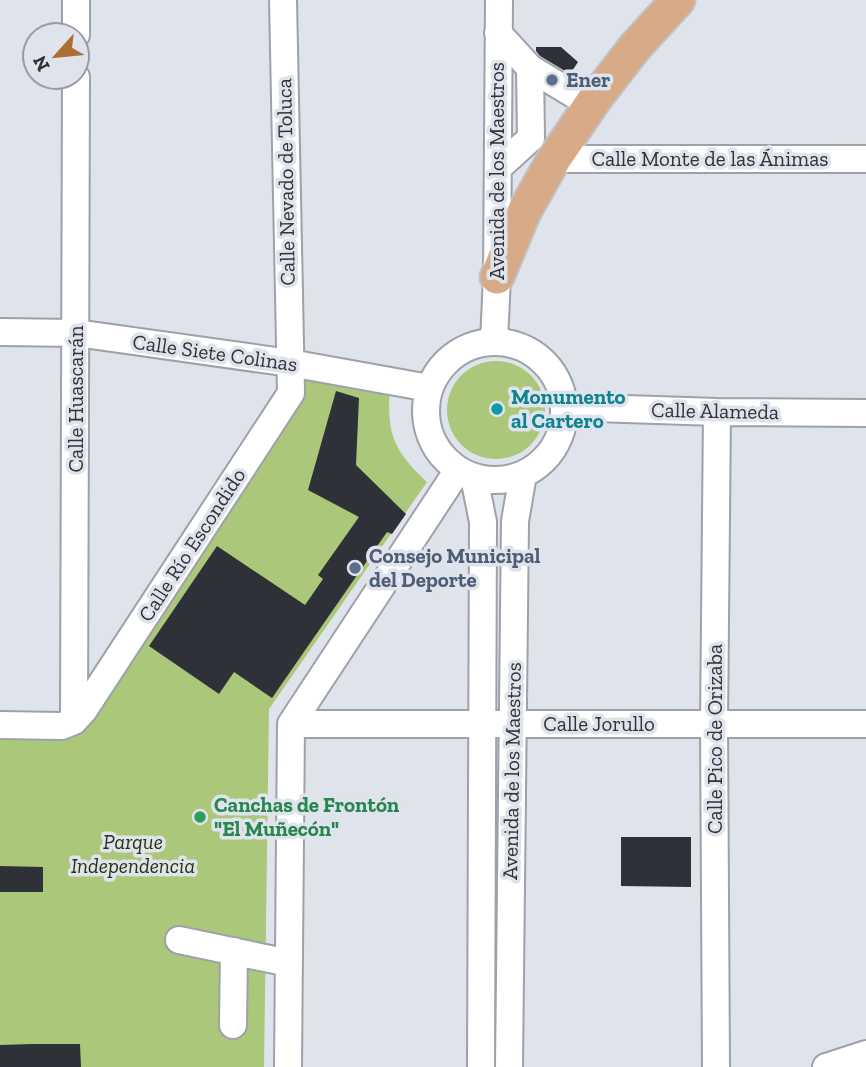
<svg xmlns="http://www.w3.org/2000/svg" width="866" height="1067" font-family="'Zilla Slab',serif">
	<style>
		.green { fill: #abc77a }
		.building { fill: #2f3139 }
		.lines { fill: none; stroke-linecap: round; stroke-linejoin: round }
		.minor-casing { stroke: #9ea1aa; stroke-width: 30 }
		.major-casing { stroke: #c1c2c3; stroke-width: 37 }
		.minor { stroke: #fff; stroke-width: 26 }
		.major { stroke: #d7ab87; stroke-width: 33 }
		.service-dot { fill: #5c6f8a; stroke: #dfe3ec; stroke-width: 2.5 }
		.culture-dot { fill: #0f9aa8; stroke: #dfe3ec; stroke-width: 2.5 }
		.leisure-dot { fill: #2e9e5b; stroke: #dfe3ec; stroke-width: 2.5 }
		.labels { text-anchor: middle; stroke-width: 7; stroke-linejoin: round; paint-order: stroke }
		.service-label { font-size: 21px; font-weight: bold; fill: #4e5e75; stroke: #dfe3ec; text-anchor: start }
		.street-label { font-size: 21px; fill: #313236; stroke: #dfe3ec }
		.culture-label { font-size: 21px; font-weight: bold; fill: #0d838f; stroke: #dfe3ec; text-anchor: start }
		.leisure-label { font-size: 21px; font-weight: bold; fill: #27864d; stroke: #dfe3ec; text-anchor: start }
		.park-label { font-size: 21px; font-style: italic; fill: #27330e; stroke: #dfe3ec }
	</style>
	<rect width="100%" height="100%" fill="#dfe3ec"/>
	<!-- green -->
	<path class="green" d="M447 410a49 49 0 1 1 98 0a49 49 0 1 1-98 0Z
		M293,372L390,390C386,434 395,452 427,482L269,709L264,1067H0V733L80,731Z"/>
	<!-- building -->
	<path class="building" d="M536,47H561L578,62L570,74L540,56L536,51Z
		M336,391L359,398L356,465L406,514L392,534L387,532L272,698L234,672L219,694L149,646L217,546L305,605L323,579L318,575L359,517L308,490Z
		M621,837H691V887L621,886Z
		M0,866L43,867V892H0Z
		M31,1044H80L81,1067H0V1045Z"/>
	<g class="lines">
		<defs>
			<path id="minor" d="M76,0V35
				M530,68L591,105
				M554,159H866
				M498,168L531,138L530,68L498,33
				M0,332L76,333L290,363L429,388
				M494,341L497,277L499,0
				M426 411a69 69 0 1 1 138 0a69 69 0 1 1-138 0Z
				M564,407L717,412L866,413
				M474,477L483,522L481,1067
				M74,721L76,77
				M291,724H866
				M0,725L62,726L74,721L84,710L291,393L283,0
				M179,940L289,963
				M233,1025L234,951
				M288,1067L291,724L458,470
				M509,1067L515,521L523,475
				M716,1067L714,724L717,412
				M826,1067L866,1054"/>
			<path id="major" d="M497,277L524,212L554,159L594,100L635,47L678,0"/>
		</defs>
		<!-- minor casing -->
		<use href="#minor" class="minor-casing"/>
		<!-- major casing -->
		<use href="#major" class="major-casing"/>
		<!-- minor -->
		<use href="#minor" class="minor"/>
		<!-- major -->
		<use href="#major" class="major"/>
	</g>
	<!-- markers -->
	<g class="service-dot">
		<circle cx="552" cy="80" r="7"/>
		<circle cx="355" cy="568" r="7"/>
	</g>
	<circle class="culture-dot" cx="497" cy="409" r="7"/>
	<circle class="leisure-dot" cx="200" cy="817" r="7"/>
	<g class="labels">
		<!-- service labels -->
		<g class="service-label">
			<text x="566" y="87">Ener</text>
			<text x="369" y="563">Consejo Municipal<tspan x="369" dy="24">del Deporte</tspan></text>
		</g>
		<!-- street labels -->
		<g class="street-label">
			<text x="710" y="166">Calle Monte de las Ánimas</text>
			<text transform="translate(497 171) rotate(-90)" y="7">Avenida de los Maestros</text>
			<text transform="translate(286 182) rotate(-91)" y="7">Calle Nevado de Toluca</text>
			<text transform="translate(215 353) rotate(8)" y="7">Calle Siete Colinas</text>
			<text transform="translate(76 399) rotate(-90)" y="7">Calle Huascarán</text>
			<text transform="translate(715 411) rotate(1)" y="7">Calle Alameda</text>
			<text transform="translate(192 545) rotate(-57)" y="7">Calle Río Escondido</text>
			<text x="599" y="731">Calle Jorullo</text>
			<text transform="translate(715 739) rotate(-90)" y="7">Calle Pico de Orizaba</text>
			<text transform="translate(512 771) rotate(-89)" y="7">Avenida de los Maestros</text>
		</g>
		<!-- culture labels -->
		<g class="culture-label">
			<text x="511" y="404">Monumento<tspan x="511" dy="24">al Cartero</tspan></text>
		</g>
		<!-- leisure labels -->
		<g class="leisure-label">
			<text x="214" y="812">Canchas de Frontón<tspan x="214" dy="24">"El Muñecón"</tspan></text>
		</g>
		<!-- park labels -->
		<g class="park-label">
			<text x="133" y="849">Parque<tspan x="133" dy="24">Independencia</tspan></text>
		</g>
	</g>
	<!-- north arrow -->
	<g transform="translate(56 56) rotate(243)"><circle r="33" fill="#dfe3ec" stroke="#999ca3" stroke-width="2"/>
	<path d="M0-5L12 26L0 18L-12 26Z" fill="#ab6f31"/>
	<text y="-10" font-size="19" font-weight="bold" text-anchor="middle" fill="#313236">N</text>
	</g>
</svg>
